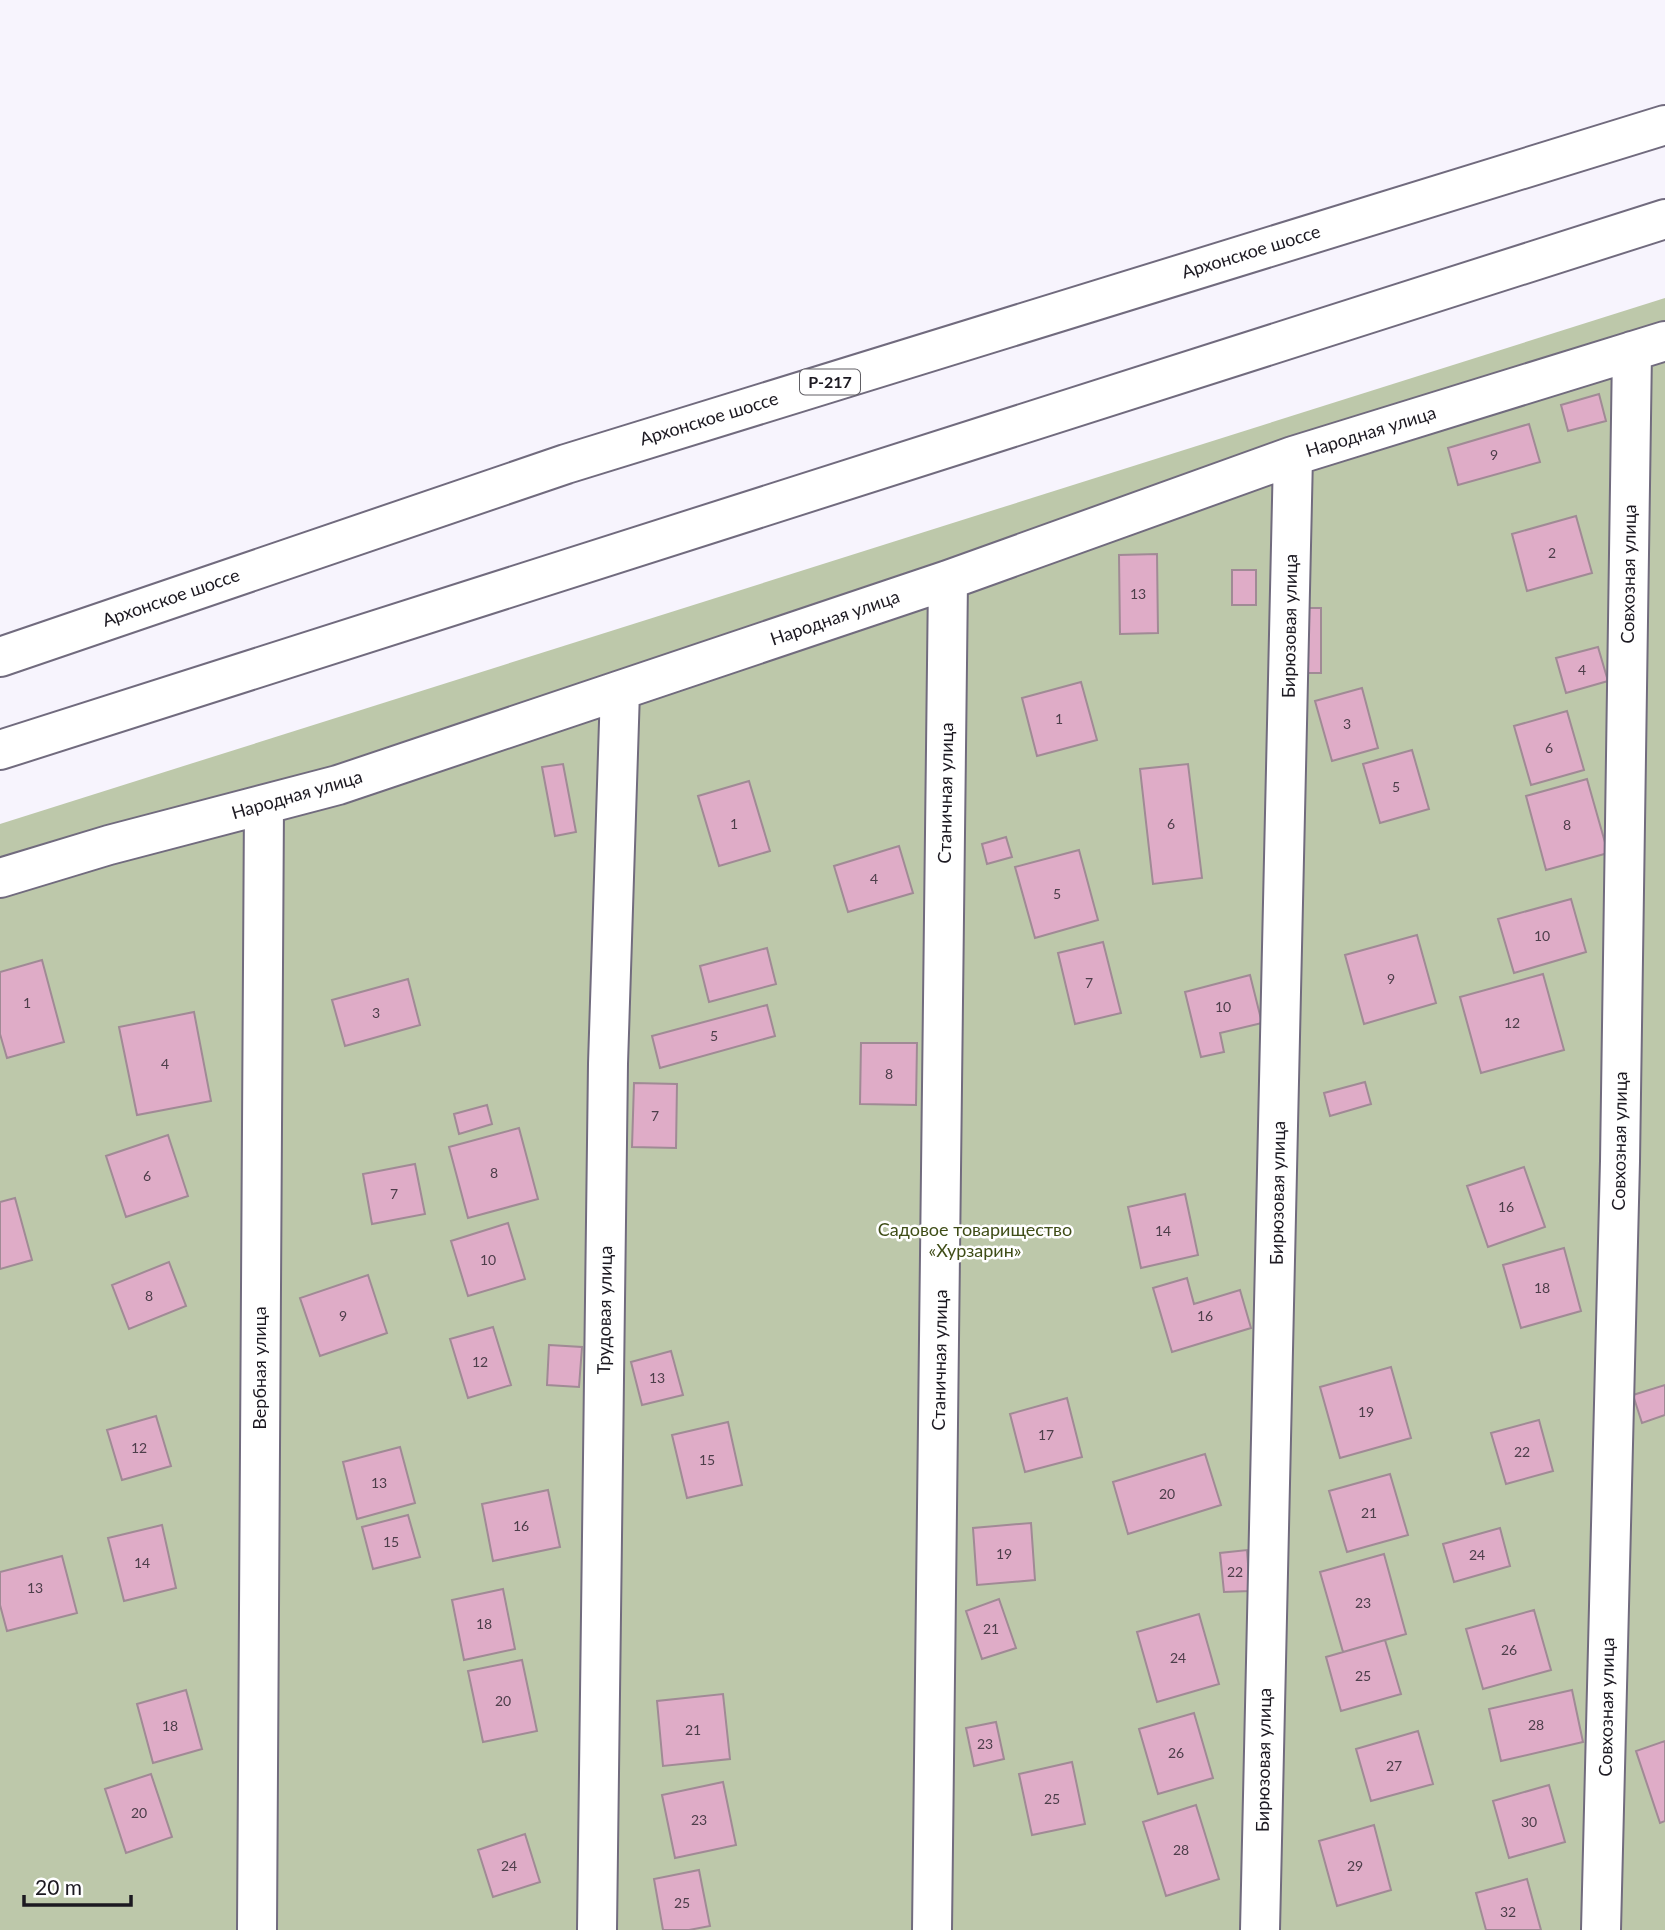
<svg xmlns="http://www.w3.org/2000/svg" width="1665" height="1930" font-family="Lato,sans-serif">
	<style>
		.green { fill: #bdc8aa }
		.building { fill: #dfacc7; stroke: #a08a95; stroke-width: 2 }
		.lines { fill: none; stroke-linecap: round; stroke-linejoin: round }
		.minor-casing { stroke: #716b7e; stroke-width: 42 }
		.highway-casing { stroke: #716b7e; stroke-width: 42 }
		.minor { stroke: #fff; stroke-width: 38 }
		.highway { stroke: #fff; stroke-width: 38 }
		.labels { text-anchor: middle; stroke-width: 5; stroke-linejoin: round; paint-order: stroke }
		.number-label { font-size: 14px; fill: #4d3e4a }
		.shield { fill: #fff; stroke: #605e64; stroke-width: 2 }
		.shield-label { font-size: 16px; font-weight: bold; fill: #1c1921 }
		.street-label { font-size: 18px; fill: #1c1921; stroke: #fff }
		.park-label { font-size: 18px; fill: #3f4d17; stroke: #fff }
	</style>
	<rect width="100%" height="100%" fill="#f7f4fd"/>
	<!-- green -->
	<path class="green" d="M1665,298V1930H0V824Z"/>
	<!-- building -->
	<path class="building" d="M1599,394L1606,421L1568,431L1561,405Z
		M1529,424L1540,462L1458,485L1448,448Z
		M1576,516L1592,573L1527,591L1512,534Z
		M1157,554L1158,633L1120,634L1119,555Z
		M1232,570H1256V605H1232Z
		M1301,608H1321V673H1301Z
		M1598,647L1608,681L1566,693L1556,658Z
		M1081,682L1097,740L1037,756L1022,698Z
		M1362,688L1378,748L1332,761L1315,701Z
		M1567,711L1584,770L1531,785L1514,726Z
		M1412,750L1429,809L1380,823L1363,764Z
		M563,764L576,832L555,836L542,767Z
		M1188,764L1202,878L1153,884L1140,769Z
		M1587,779L1608,853L1546,870L1526,796Z
		M749,781L770,851L719,866L698,796Z
		M1006,837L1012,857L987,864L982,844Z
		M899,846L913,893L848,912L834,866Z
		M1079,850L1098,920L1035,938L1015,867Z
		M1571,899L1586,952L1514,973L1498,919Z
		M1417,935L1436,1003L1364,1024L1345,955Z
		M1103,942L1121,1013L1075,1024L1058,953Z
		M767,948L776,984L709,1002L700,966Z
		M42,960L64,1042L7,1058L0,1034V972Z
		M1543,974L1564,1050L1481,1073L1460,997Z
		M1250,975L1262,1023L1220,1033L1224,1052L1201,1057L1185,992Z
		M408,979L420,1025L345,1046L332,1000Z
		M767,1005L775,1036L660,1068L652,1036Z
		M194,1012L211,1101L137,1115L119,1027Z
		M861,1043H917L916,1105L860,1104Z
		M1365,1082L1371,1104L1330,1116L1324,1093Z
		M634,1083L677,1084L676,1148L632,1147Z
		M487,1105L492,1124L459,1134L454,1114Z
		M519,1128L538,1199L468,1218L449,1147Z
		M168,1135L188,1196L126,1217L106,1156Z
		M415,1164L425,1214L372,1224L363,1174Z
		M1524,1167L1545,1227L1488,1247L1467,1186Z
		M1185,1194L1198,1255L1141,1268L1128,1207Z
		M15,1198L32,1260L0,1269V1202Z
		M508,1223L525,1279L468,1296L451,1241Z
		M1564,1248L1581,1311L1521,1328L1503,1265Z
		M169,1262L186,1306L129,1329L112,1285Z
		M368,1275L387,1333L320,1356L300,1298Z
		M1187,1278L1194,1304L1240,1290L1251,1328L1172,1352L1153,1288Z
		M493,1327L511,1385L468,1398L450,1339Z
		M549,1345L582,1347L579,1387L547,1385Z
		M671,1351L683,1395L642,1405L631,1362Z
		M1391,1367L1411,1438L1340,1458L1320,1387Z
		M1665,1385V1415L1642,1423L1633,1395Z
		M1067,1398L1082,1457L1025,1472L1010,1414Z
		M156,1416L171,1466L122,1480L107,1430Z
		M1539,1420L1553,1471L1506,1484L1491,1433Z
		M728,1422L742,1485L687,1498L672,1435Z
		M400,1447L415,1503L357,1519L343,1462Z
		M1205,1454L1221,1505L1128,1534L1113,1482Z
		M1390,1474L1408,1535L1347,1552L1329,1491Z
		M548,1490L560,1547L493,1561L482,1504Z
		M408,1515L420,1557L373,1569L362,1527Z
		M1031,1523L1035,1580L977,1585L973,1528Z
		M162,1525L176,1588L124,1601L108,1538Z
		M1500,1528L1510,1566L1454,1582L1443,1544Z
		M1247,1550L1250,1591L1224,1592L1220,1553Z
		M1384,1554L1406,1634L1343,1652L1320,1572Z
		M62,1556L77,1613L7,1631L0,1605V1572Z
		M503,1589L515,1649L464,1660L452,1600Z
		M999,1599L1016,1648L982,1659L966,1611Z
		M1534,1610L1551,1670L1483,1689L1466,1629Z
		M1199,1614L1219,1684L1157,1702L1137,1632Z
		M1385,1640L1401,1694L1341,1711L1326,1657Z
		M522,1660L537,1731L483,1742L468,1671Z
		M186,1690L202,1749L153,1763L137,1704Z
		M1572,1690L1583,1742L1501,1761L1489,1709Z
		M723,1694L730,1759L663,1766L657,1701Z
		M1194,1713L1213,1778L1158,1794L1139,1729Z
		M996,1722L1004,1759L974,1766L966,1728Z
		M1418,1731L1433,1784L1371,1801L1356,1749Z
		M1665,1741V1821L1660,1823L1636,1751Z
		M1072,1762L1085,1824L1032,1835L1019,1774Z
		M151,1774L172,1837L126,1853L105,1789Z
		M723,1782L736,1845L675,1858L662,1795Z
		M1549,1785L1565,1842L1509,1858L1493,1801Z
		M1196,1805L1219,1879L1166,1896L1143,1822Z
		M1374,1825L1391,1890L1337,1906L1319,1841Z
		M525,1834L540,1882L493,1897L478,1850Z
		M699,1870L710,1926L689,1930H663L654,1879Z
		M1527,1879L1541,1930H1486L1476,1893Z"/>
	<g class="lines">
		<defs>
			<path id="minor" d="M0,878L109,845L338,785L948,580L1293,456L1665,341
				M257,1930L264,805
				M597,1930L608,1064L620,691
				M932,1930L948,580
				M1260,1930L1293,456
				M1601,1930L1620,1161L1632,351"/>
			<path id="highway" d="M0,657L566,464L1665,125
				M0,750L1665,219"/>
		</defs>
		<!-- minor casing -->
		<use href="#minor" class="minor-casing"/>
		<!-- highway casing -->
		<use href="#highway" class="highway-casing"/>
		<!-- minor -->
		<use href="#minor" class="minor"/>
		<!-- highway -->
		<use href="#highway" class="highway"/>
	</g>
	<g class="labels">
		<!-- number labels -->
		<g class="number-label">
			<text x="1494" y="460">9</text>
			<text x="1552" y="558">2</text>
			<text x="1138" y="599">13</text>
			<text x="1582" y="675">4</text>
			<text x="1059" y="724">1</text>
			<text x="1347" y="729">3</text>
			<text x="1549" y="753">6</text>
			<text x="1396" y="792">5</text>
			<text x="734" y="829">1</text>
			<text x="1171" y="829">6</text>
			<text x="1567" y="830">8</text>
			<text x="874" y="884">4</text>
			<text x="1057" y="899">5</text>
			<text x="1542" y="941">10</text>
			<text x="1391" y="984">9</text>
			<text x="1089" y="988">7</text>
			<text x="27" y="1008">1</text>
			<text x="1223" y="1012">10</text>
			<text x="376" y="1018">3</text>
			<text x="1512" y="1028">12</text>
			<text x="714" y="1041">5</text>
			<text x="165" y="1069">4</text>
			<text x="889" y="1079">8</text>
			<text x="655" y="1121">7</text>
			<text x="494" y="1178">8</text>
			<text x="147" y="1181">6</text>
			<text x="394" y="1199">7</text>
			<text x="1506" y="1212">16</text>
			<text x="1163" y="1236">14</text>
			<text x="488" y="1265">10</text>
			<text x="1542" y="1293">18</text>
			<text x="149" y="1301">8</text>
			<text x="343" y="1321">9</text>
			<text x="1205" y="1321">16</text>
			<text x="480" y="1367">12</text>
			<text x="657" y="1383">13</text>
			<text x="1366" y="1417">19</text>
			<text x="1046" y="1440">17</text>
			<text x="139" y="1453">12</text>
			<text x="1522" y="1457">22</text>
			<text x="707" y="1465">15</text>
			<text x="379" y="1488">13</text>
			<text x="1167" y="1499">20</text>
			<text x="1369" y="1518">21</text>
			<text x="521" y="1531">16</text>
			<text x="391" y="1547">15</text>
			<text x="1004" y="1559">19</text>
			<text x="1477" y="1560">24</text>
			<text x="142" y="1568">14</text>
			<text x="1235" y="1577">22</text>
			<text x="35" y="1593">13</text>
			<text x="1363" y="1608">23</text>
			<text x="484" y="1629">18</text>
			<text x="991" y="1634">21</text>
			<text x="1509" y="1655">26</text>
			<text x="1178" y="1663">24</text>
			<text x="1363" y="1681">25</text>
			<text x="503" y="1706">20</text>
			<text x="1536" y="1730">28</text>
			<text x="170" y="1731">18</text>
			<text x="693" y="1735">21</text>
			<text x="985" y="1749">23</text>
			<text x="1176" y="1758">26</text>
			<text x="1394" y="1771">27</text>
			<text x="1052" y="1804">25</text>
			<text x="139" y="1818">20</text>
			<text x="699" y="1825">23</text>
			<text x="1529" y="1827">30</text>
			<text x="1181" y="1855">28</text>
			<text x="509" y="1871">24</text>
			<text x="1355" y="1871">29</text>
			<text x="682" y="1908">25</text>
			<text x="1508" y="1917">32</text>
		</g>
		<!-- shield labels -->
		<rect class="shield" x="800" y="369.5" width="60" height="25" rx="5"/>
		<g class="shield-label">
			<text x="830" y="388">Р-217</text>
		</g>
		<!-- street labels -->
		<g class="street-label">
			<text transform="translate(1251 252) rotate(-17)" y="6">Архонское шоссе</text>
			<text transform="translate(709 419) rotate(-17)" y="6">Архонское шоссе</text>
			<text transform="translate(1371 432) rotate(-17)" y="6">Народная улица</text>
			<text transform="translate(1629 574) rotate(-89)" y="6">Совхозная улица</text>
			<text transform="translate(171 598) rotate(-19)" y="6">Архонское шоссе</text>
			<text transform="translate(835 618) rotate(-19)" y="6">Народная улица</text>
			<text transform="translate(1290 626) rotate(-89)" y="6">Бирюзовая улица</text>
			<text transform="translate(946 793) rotate(-89)" y="6">Станичная улица</text>
			<text transform="translate(297 795) rotate(-16)" y="6">Народная улица</text>
			<text transform="translate(1620 1141) rotate(-89)" y="6">Совхозная улица</text>
			<text transform="translate(1278 1193) rotate(-89)" y="6">Бирюзовая улица</text>
			<text transform="translate(605 1310) rotate(-89)" y="6">Трудовая улица</text>
			<text transform="translate(940 1360) rotate(-89)" y="6">Станичная улица</text>
			<text transform="translate(260 1368) rotate(-90)" y="6">Вербная улица</text>
			<text transform="translate(1607 1707) rotate(-89)" y="6">Совхозная улица</text>
			<text transform="translate(1264 1760) rotate(-89)" y="6">Бирюзовая улица</text>
		</g>
		<!-- park labels -->
		<g class="park-label">
			<text x="975" y="1236">Садовое товарищество<tspan x="975" dy="21">«Хурзарин»</tspan></text>
		</g>
	</g>
	<!-- scale -->
	<path d="M24 1895v10h107v-10" fill="none" stroke="#1c1921" stroke-width="3.5"/>
	<text x="35" y="1895" font-size="21" fill="#1c1921" stroke="#ffffff" stroke-width="5" paint-order="stroke">20 m</text>
</svg>
